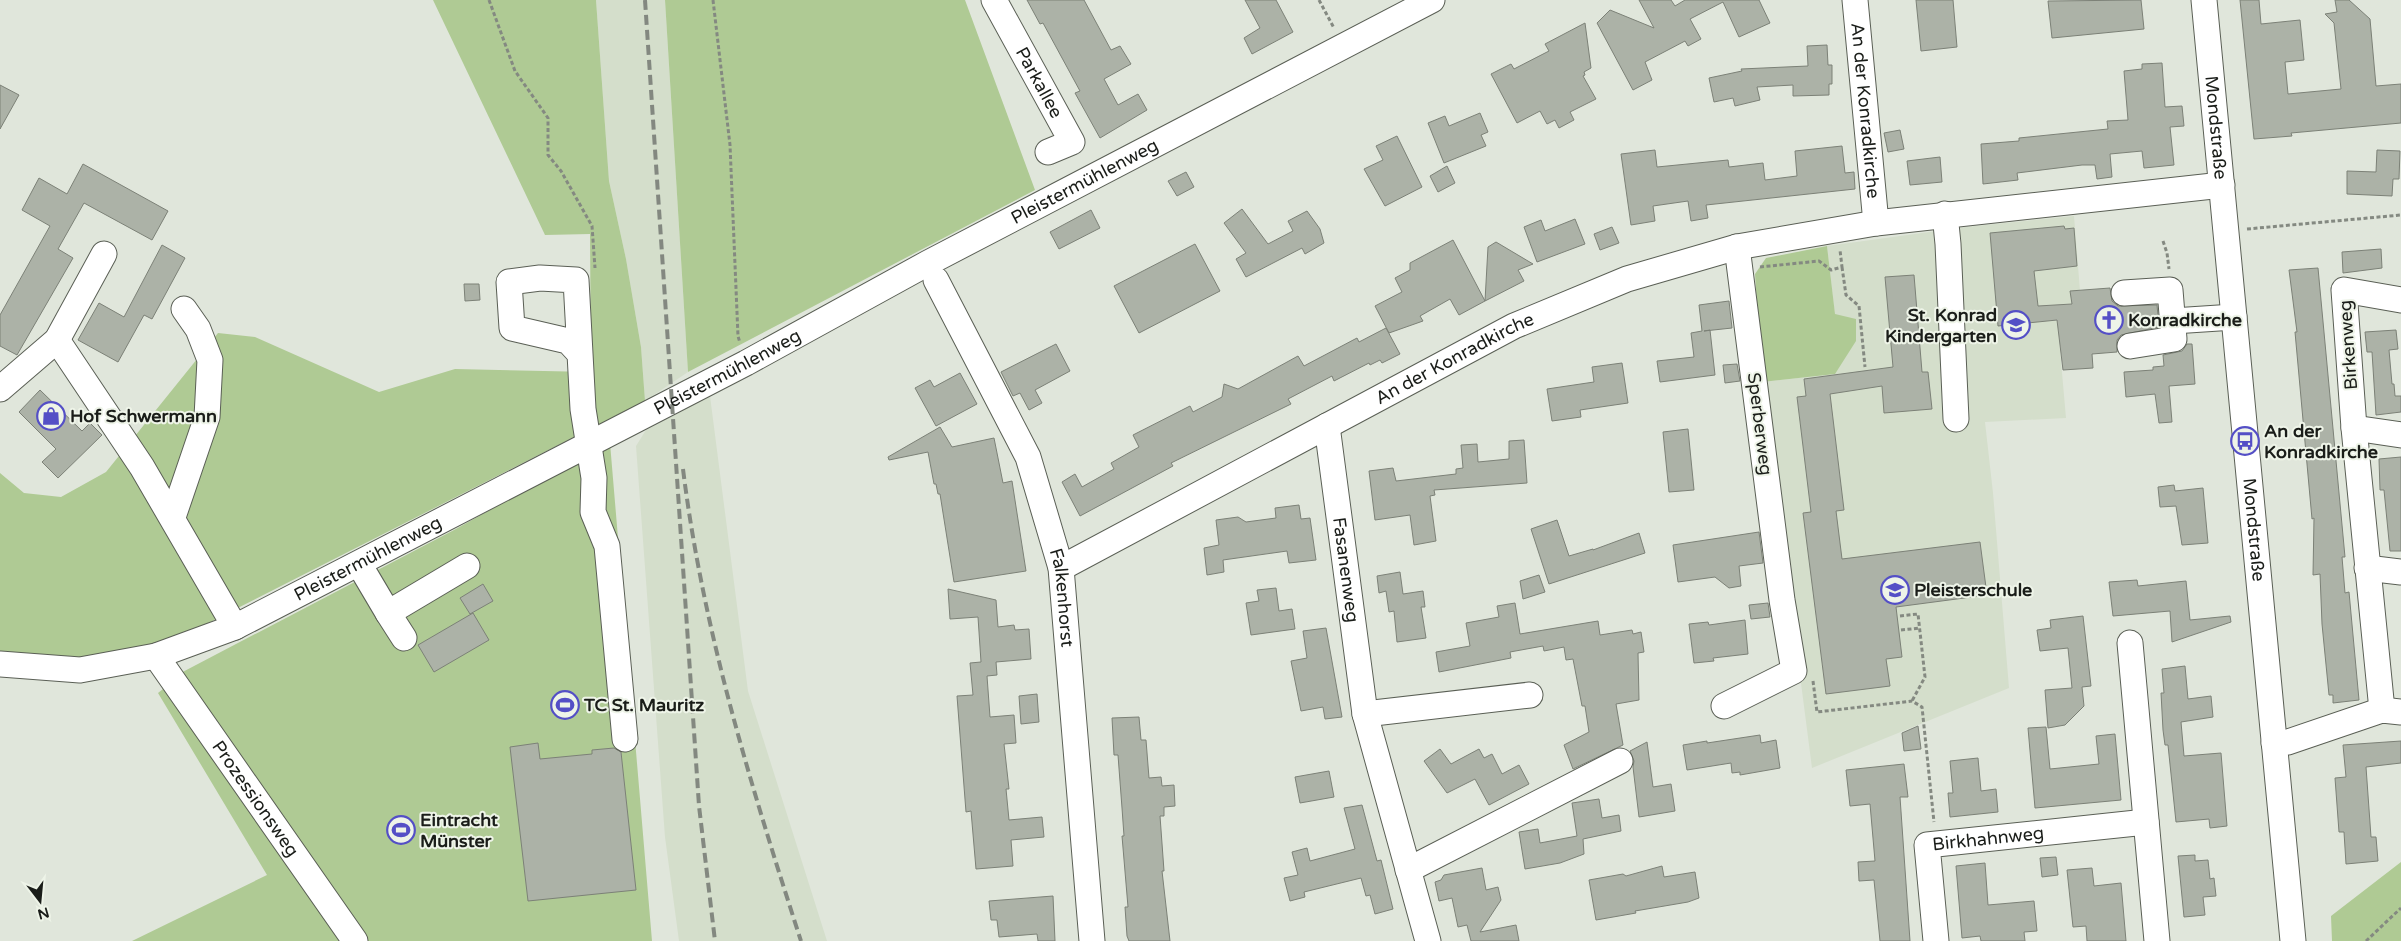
<svg xmlns="http://www.w3.org/2000/svg" width="2401" height="941" font-family="'Varela Round',sans-serif">
	<style>
		.built { fill: #d4decb }
		.green { fill: #afca94 }
		.building { fill: #acb2a7; stroke: #7c8177 }
		.lines { fill: none; stroke-linecap: round; stroke-linejoin: round }
		.minor-casing { stroke: #5a5f55; stroke-width: 27 }
		.path { stroke: #848981; stroke-width: 3; stroke-dasharray: 4 2.5; stroke-linecap: butt }
		.minor { stroke: #fff; stroke-width: 25 }
		.rail { stroke: #838880; stroke-width: 4; stroke-dasharray: 10 5; stroke-linecap: butt }
		.labels { text-anchor: middle; stroke-width: 4; stroke-linejoin: round; paint-order: stroke }
		.street-label { font-size: 18px; fill: #1a1d19; stroke: #eef4e8 }
		.poi-label { font-size: 18px; font-weight: bold; fill: #1a1d19; stroke: #eef4e8; text-anchor: start }
	</style>
	<rect width="100%" height="100%" fill="#e0e6db"/>
	<!-- built -->
	<path class="built" d="M596,0H665L688,372L645,401L641,347L626,259L609,181Z
		M2074,216L2080,291H2071L2072,304L2056,305L2066,418L1985,422L1993,493L2009,688L1812,768L1762,382L1835,374V315L1827,246L1966,227Z
		M710,396L748,691L827,941H679L665,837L636,446L646,430Z"/>
	<!-- green -->
	<path class="green" d="M433,0H596L609,181L626,259L641,347L645,401L157,649L85,664L0,659V473L24,493L61,497L106,472L218,333L255,337L379,392L455,369L591,372L590,234L545,235Z
		M665,0H965L1035,190L688,372Z
		M1827,246L1835,314L1856,319V341L1835,374L1762,382L1755,274L1766,258Z
		M610,443L652,941H363L175,676L454,530Z
		M168,685L347,941H132L267,875L158,693Z
		M2401,862V941H2332L2331,916Z"/>
	<!-- building -->
	<path class="building" d="M1027,0H1084L1111,50L1120,46L1131,64L1104,79L1118,105L1138,94L1147,110L1100,138L1075,93L1080,91L1043,23L1040,24Z
		M1245,0H1276L1293,32L1252,54L1244,38L1260,28Z
		M1639,0H1671L1675,6L1685,0H1759L1770,23L1739,37L1723,2L1690,19L1701,39L1688,46L1685,41L1645,62L1652,80L1633,90L1597,23L1610,10L1654,28Z
		M1916,0H1953L1957,47L1921,51Z
		M2141,0L2144,29L2052,38L2048,1Z
		M2240,0H2259L2261,24L2300,20L2304,60L2285,62L2288,94L2341,89L2334,23L2325,14L2337,12L2335,0H2349L2370,19L2376,86L2401,84V123L2291,133L2292,136L2254,139Z
		M1585,23L1591,68L1584,72L1585,75L1583,76L1596,99L1570,112L1574,120L1559,128L1555,120L1547,124L1540,111L1517,123L1491,74L1511,64L1514,69L1549,51L1545,44Z
		M1827,45L1828,65H1832V84H1829V95L1793,96V85L1757,87L1760,100L1735,106L1733,98L1714,102L1709,78L1742,71L1741,69L1808,66L1807,46Z
		M2162,63L2165,107L2182,106L2184,126L2170,127L2174,165L2144,168L2142,151L2110,154L2112,177L2097,179L2095,165H2082L2017,173L2018,180L1983,184L1981,144L2019,141V138L2108,129L2107,121L2128,120L2124,71L2142,69V64Z
		M0,85L19,95L0,129Z
		M1480,113L1488,132L1481,135L1486,146L1444,163L1428,123L1445,116L1449,126Z
		M1900,130L1904,149L1888,152L1884,133Z
		M1397,136L1422,187L1385,206L1364,169L1383,160L1376,146Z
		M1842,146L1845,173L1854,172L1855,189L1706,205L1708,218L1691,221L1688,201L1653,206L1655,221L1631,225L1621,154L1655,150L1657,167L1728,160L1729,167L1763,163L1765,180L1797,176L1795,151Z
		M2377,150L2400,151L2399,179H2393L2392,196L2347,194V171L2376,172Z
		M1940,157L1942,182L1910,185L1907,161Z
		M83,164L168,211L152,240L84,203L58,249L73,258L17,355L0,346V315L50,226L22,210L39,178L67,194Z
		M1447,166L1455,183L1438,192L1430,176Z
		M1186,172L1194,187L1177,196L1168,181Z
		M1242,209L1268,244L1293,231L1288,221L1307,211L1320,229L1324,243L1305,254L1302,248L1246,277L1236,259L1246,253L1224,223Z
		M1091,210L1100,228L1059,249L1050,232Z
		M1575,219L1585,244L1537,262L1524,227L1541,220L1545,231Z
		M2064,226L2065,229L2074,228L2077,266L2034,271L2038,306L2072,304L2070,291L2110,288L2112,301L2118,306L2157,305L2159,327L2121,335L2117,340V352L2092,354L2093,368L2063,370L2057,320L1998,326L1990,233Z
		M1612,227L1619,243L1600,250L1594,234Z
		M1453,240L1485,301L1459,315L1450,299L1420,316L1423,321L1389,333L1375,306L1402,292L1395,278L1410,270V263Z
		M1496,242L1533,264L1518,270L1524,281L1485,301L1488,247Z
		M1195,244L1220,291L1139,333L1114,286Z
		M162,245L185,258L152,319L144,315L118,362L78,340L99,303L124,317Z
		M2381,249L2382,268L2343,273L2342,252Z
		M2318,268L2345,557H2342L2345,593L2349,592L2359,700L2333,703V695H2329L2322,624L2320,574L2313,575L2314,518L2312,519L2295,332H2297L2289,270Z
		M1914,275L1922,372H1928L1932,409L1884,413L1882,386L1830,394L1844,510L1836,511L1842,559L1980,542L1987,595L1896,607L1902,657L1886,659L1890,686L1826,694L1803,513L1811,512L1797,397L1806,396L1804,379L1893,367L1885,277Z
		M464,284H479L480,300L465,301Z
		M1729,301L1732,328L1704,331L1710,330L1715,375L1660,382L1657,361L1694,357L1691,333L1702,331L1699,305Z
		M1386,328L1400,354L1382,363L1380,360L1370,365L1369,363L1334,381L1332,376L1288,399L1291,404L1171,463L1173,466L1080,516L1062,482L1075,474L1082,487L1114,469L1111,463L1139,447L1133,435L1190,406L1193,412L1222,397L1224,384L1238,389L1298,356L1304,366L1357,338L1359,342Z
		M2396,330L2398,349L2389,350L2392,384H2394L2395,396H2401V412L2376,415L2372,352H2367L2365,332Z
		M1056,344L1070,371L1035,390L1042,403L1029,410L1020,393L1013,396L1001,372Z
		M2187,344H2192L2195,384L2169,386L2172,422L2159,423L2155,394L2126,397L2124,372L2153,370V367L2164,366L2163,355L2182,351Z
		M1622,363L1628,403L1580,410L1581,417L1552,421L1547,389L1594,382L1592,367Z
		M1737,364L1740,381L1725,383L1723,365Z
		M960,373L977,404L936,426L915,388L930,380L934,387Z
		M40,390L82,431L90,423L102,435L58,478L42,462L56,449L19,412Z
		M940,427L952,447L994,438L1003,483L1012,481L1026,571L954,582L940,494H938L936,484H934L928,452L889,460L888,457Z
		M1688,429L1694,490L1669,492L1663,432Z
		M1524,440L1527,483L1434,490L1435,495L1430,496L1436,541L1414,545L1410,515L1375,520L1369,471L1393,468L1396,481L1456,474V469L1463,468L1461,445L1477,444L1478,462L1509,459V441Z
		M2401,457V551H2390L2384,490H2380L2379,459Z
		M2174,485L2175,491L2203,488L2208,543L2182,545L2176,506L2160,507L2158,487Z
		M1299,505L1301,519L1310,518L1316,560L1289,563L1287,551L1223,560L1224,572L1207,575L1204,548L1219,545L1216,520L1238,517L1246,522L1276,518L1275,508Z
		M1557,520L1569,556L1593,549V550L1639,533L1645,553L1549,584L1531,529Z
		M1759,532L1763,563L1739,566L1741,586L1729,588L1715,577L1678,582L1673,545Z
		M1400,572L1403,594L1423,591L1425,607H1421L1426,638L1397,642L1394,611L1389,612L1386,591L1379,593L1377,576Z
		M1539,575L1545,592L1523,599L1520,581Z
		M2137,580L2138,586L2186,581L2190,620L2230,616L2231,622L2172,642L2170,611L2113,616L2109,582Z
		M483,584L493,601L470,614L460,598Z
		M1276,588L1279,611L1292,609L1295,629L1251,635L1246,603L1259,601L1257,590Z
		M948,589L996,600L998,627L1014,625L1015,630L1029,629L1031,659L996,662L997,675L987,676L990,717L1014,715L1016,743L1004,744L1009,789H1006L1009,820L1042,817L1044,837L1011,840L1013,866L976,869L971,811L966,812L957,696L973,695L970,663L981,662L978,617L950,619Z
		M1515,603L1520,634L1598,621L1600,635L1632,630L1633,634L1641,632L1644,652L1638,653L1639,700L1616,704L1623,745L1573,769L1564,745L1589,732L1585,706H1582L1573,659L1566,660L1564,647L1544,651L1543,646L1510,652L1511,658L1439,672L1436,652L1470,646L1466,623L1499,617L1497,606Z
		M1768,603L1770,617L1751,619L1749,605Z
		M473,613L489,640L434,672L418,645Z
		M2083,616L2091,686L2082,687L2084,706L2065,725L2048,728L2045,690L2072,688L2068,648L2040,651L2037,630L2051,628L2050,620Z
		M1745,620L1748,654L1713,658L1714,661L1694,663L1689,624L1708,622L1709,625Z
		M1326,628L1342,717L1325,719L1323,707L1301,711L1291,661L1307,658L1303,631Z
		M2185,666L2188,699L2211,696L2213,717L2181,722L2184,756L2221,753L2227,826L2210,828L2209,819L2176,822L2168,745H2165L2163,730L2161,693H2164L2162,669Z
		M1037,694L1039,722L1021,724L1019,696Z
		M1139,717L1141,740H1146L1149,778L1161,777L1162,786L1174,785L1175,806L1164,807V816H1160L1164,871H1162L1170,941H1129L1127,936L1125,907H1128L1122,836H1124L1122,808L1118,755H1114L1112,718Z
		M1918,726L1921,749L1904,751L1902,733Z
		M2046,727L2050,769L2099,764L2096,736L2115,734L2121,800L2035,808L2028,728Z
		M1760,735L1761,743L1776,740L1780,768L1740,775V772L1732,773L1731,763L1687,770L1683,745L1707,741V743Z
		M2401,741V763L2366,767L2371,837H2376L2378,861L2346,864L2344,832H2339L2335,778L2346,777L2343,745Z
		M1647,742L1653,787L1671,784L1675,811L1639,817L1633,767L1634,761L1630,751Z
		M538,743L540,759L592,754V750L614,748L621,752L636,890L528,901L510,747Z
		M1440,749L1451,764L1479,749L1484,758L1492,754L1502,774L1519,765L1529,784L1489,805L1475,779L1447,793L1424,761Z
		M1978,758L1981,791L1996,789L1998,812L1950,817L1948,793H1953L1950,761Z
		M1904,764L1908,797H1900L1910,941H1880L1874,880L1859,881L1858,862L1875,861L1870,804L1850,806L1846,770Z
		M1329,771L1334,797L1300,803L1295,777Z
		M1599,799L1602,818L1619,815L1621,831L1583,839L1584,854L1560,863L1525,869L1519,832L1538,829L1540,843L1577,836L1572,803Z
		M1362,805L1377,861L1381,860L1393,909L1375,914L1370,895L1366,896L1361,878L1304,892L1305,897L1290,901L1284,878L1298,875L1292,852L1307,848L1310,861L1355,849L1344,808Z
		M2195,855V861L2208,860L2210,879L2214,878L2216,896L2203,897L2205,915L2184,917L2178,856Z
		M2056,857L2058,875L2042,877L2040,858Z
		M1985,863L1988,905L2034,901L2037,931L2024,932L2025,941H1981L1980,936L1962,938L1956,866Z
		M1662,866L1664,877L1695,872L1699,898L1688,902L1635,911L1636,913L1596,920L1589,880L1623,874L1626,876Z
		M1482,868L1486,890L1498,887L1501,900L1480,932L1516,925L1519,941H1471L1467,925L1458,927L1452,898L1439,901L1435,882L1441,880L1444,875Z
		M2092,868L2094,886L2121,883L2126,941H2087L2086,926L2073,927L2067,870Z
		M1053,896L1055,941H1038L1037,934L999,937L997,920H991L989,901Z"/>
	<g class="lines">
		<defs>
			<g id="minor">
				<path id="s1" d="M994,0L1072,142L1048,152"/>
				<path id="s2" d="M1855,0L1876,223"/>
				<path id="s3" d="M2204,0L2293,941"/>
				<path d="M1945,214L1948,244L1956,419"/>
				<path id="s4" d="M936,280L1028,457L1061,568L1092,941"/>
				<path d="M2124,293L2170,290L2174,339L2130,346"/>
				<path d="M2173,321L2234,317"/>
				<path d="M57,340L142,467L235,627"/>
				<path d="M579,353L568,341L512,328L509,282L540,278L576,280L583,409L594,478L593,512L607,546L625,739"/>
				<path d="M0,389L57,340L104,254"/>
				<path id="s5" d="M1327,426L1365,714L1428,941"/>
				<path d="M2354,428L2401,435"/>
				<path d="M173,517L207,417L210,360L198,329L184,309"/>
				<path d="M359,564L388,613L467,566"/>
				<path id="s6" d="M1061,568L1514,326L1627,279L1737,247L1876,223L2222,185"/>
				<path d="M2367,568L2401,572"/>
				<path d="M388,613L404,638"/>
				<path d="M2130,643L2157,941"/>
				<path id="s7" d="M156,656L355,941"/>
				<path id="s8" d="M0,664L80,670L156,656L235,627L746,363L928,263L1432,0"/>
				<path d="M1724,706L1794,671L1782,600L1737,247"/>
				<path d="M2382,710L2354,428L2344,290L2401,300"/>
				<path d="M1365,714L1530,695"/>
				<path d="M2274,743L2288,742L2382,710L2401,712"/>
				<path d="M1408,870L1620,761"/>
				<path id="s9" d="M1936,941L1927,845L2146,822"/>
			</g>
		</defs>
		<!-- minor casing -->
		<use href="#minor" class="minor-casing"/>
		<!-- path -->
		<path class="path" d="M489,0L515,71L548,118V155L561,171L592,226L595,268
			M713,0L730,145L738,336L740,343
			M1319,0L1334,28
			M2247,229L2401,215
			M2163,241L2167,253L2169,269
			M1760,267L1819,261L1831,270L1842,267L1840,250
			M1842,267L1846,295L1859,306L1865,367
			M1900,616L1918,614L1925,677L1912,701
			M1901,630L1920,628
			M1813,681L1817,712L1912,701L1922,707L1934,822
			M2366,941L2401,908"/>
		<!-- minor -->
		<use href="#minor" class="minor"/>
		<!-- rail -->
		<path class="rail" d="M645,0L699,806L715,941
			M683,469C703,631 751,786 801,941"/>
	</g>
	<!-- icons -->
	<defs>
		<symbol id="church-ring" viewBox="-11 -11 22 22"><circle r="9.5" fill="#eef4e8" stroke="#544fc6" stroke-width="1.5"/><path d="M-1.2-6h2.4v3.5h3.3v2.4h-3.3V6h-2.4V-.1h-3.3v-2.4h3.3Z" fill="#544fc6"/></symbol>
		<symbol id="school-ring" viewBox="-11 -11 22 22"><circle r="9.5" fill="#eef4e8" stroke="#544fc6" stroke-width="1.5"/><path d="M0-5L7-2L0 1L-7-2ZM-4 1L0 2.5L4 1V4Q0 6-4 4Z" fill="#544fc6"/></symbol>
		<symbol id="shop-ring" viewBox="-11 -11 22 22"><circle r="9.5" fill="#eef4e8" stroke="#544fc6" stroke-width="1.5"/><path d="M-5-2.5h2.3a2.7 3.5 0 0 1 5.4 0H5L5.5 6h-11ZM-1.5-2.5h3a1.5 2.3 0 0 0-3 0Z" fill="#544fc6"/></symbol>
		<symbol id="bus-ring" viewBox="-11 -11 22 22"><circle r="9.5" fill="#eef4e8" stroke="#544fc6" stroke-width="1.5"/><path d="M-5-6H5V4H4V6H2V4H-2V6H-4V4H-5ZM-3.5-4V0h7V-4ZM-3.5 1.2v1.5H-2V1.2ZM2 1.2v1.5H3.5V1.2Z" fill="#544fc6"/></symbol>
		<symbol id="stadium-ring" viewBox="-11 -11 22 22"><circle r="9.5" fill="#eef4e8" stroke="#544fc6" stroke-width="1.5"/><path d="M0-5a6.5 5 0 1 0 0 10a6.5 5 0 1 0 0-10ZM-3.5-1.8h7v3.6h-7Z" fill="#544fc6"/></symbol>
	</defs>
	<g fill-rule="evenodd">
		<use href="#church-ring" x="2093" y="304" width="32" height="32"/>
		<use href="#school-ring" x="2000" y="309" width="32" height="32"/>
		<use href="#shop-ring" x="35" y="400" width="32" height="32"/>
		<use href="#bus-ring" x="2229" y="425" width="32" height="32"/>
		<use href="#school-ring" x="1879" y="574" width="32" height="32"/>
		<use href="#stadium-ring" x="549" y="689" width="32" height="32"/>
		<use href="#stadium-ring" x="385" y="814" width="32" height="32"/>
	</g>
	<g class="labels">
		<!-- street labels -->
		<g class="street-label">
			<text dy="6" stroke="none"><textPath href="#s1" startOffset="94">Parkallee</textPath></text>
			<text dy="6" stroke="none"><textPath href="#s2" startOffset="111">An der Konradkirche</textPath></text>
			<text dy="6" stroke="none"><textPath href="#s3" startOffset="128">Mondstraße</textPath></text>
			<text dy="6" stroke="none"><textPath href="#s8" startOffset="1201">Pleistermühlenweg</textPath></text>
			<text transform="translate(2348 345) rotate(-94)" y="6">Birkenweg</text>
			<text dy="6" stroke="none"><textPath href="#s6" startOffset="446">An der Konradkirche</textPath></text>
			<text dy="6" stroke="none"><textPath href="#s8" startOffset="796">Pleistermühlenweg</textPath></text>
			<text transform="translate(1760 424) rotate(83)" y="6">Sperberweg</text>
			<text dy="6" stroke="none"><textPath href="#s3" startOffset="532">Mondstraße</textPath></text>
			<text dy="6" stroke="none"><textPath href="#s8" startOffset="391">Pleistermühlenweg</textPath></text>
			<text dy="6" stroke="none"><textPath href="#s5" startOffset="145">Fasanenweg</textPath></text>
			<text dy="6" stroke="none"><textPath href="#s4" startOffset="345">Falkenhorst</textPath></text>
			<text dy="6" stroke="none"><textPath href="#s7" startOffset="174">Prozessionsweg</textPath></text>
			<text dy="6" stroke="none"><textPath href="#s9" startOffset="158">Birkhahnweg</textPath></text>
		</g>
		<!-- poi labels -->
		<g class="poi-label">
			<text x="1997" y="321" text-anchor="end">St. Konrad<tspan x="1997" dy="21">Kindergarten</tspan></text>
			<text x="2128" y="326">Konradkirche</text>
			<text x="70" y="422">Hof Schwermann</text>
			<text x="2264" y="437">An der<tspan x="2264" dy="21">Konradkirche</tspan></text>
			<text x="1914" y="596">Pleisterschule</text>
			<text x="584" y="711">TC St. Mauritz</text>
			<text x="420" y="826">Eintracht<tspan x="420" dy="21">Münster</tspan></text>
		</g>
	</g>
	<!-- north arrow -->
	<g transform="translate(40 901) rotate(164)" stroke="#eef4e8" stroke-width="4" paint-order="stroke">
	<path d="M0-4L9 19L0 12L-9 19Z" fill="#1a1d19"/>
	<text y="-8" font-size="14" font-weight="bold" text-anchor="middle" fill="#1a1d19">N</text>
	</g>
</svg>
